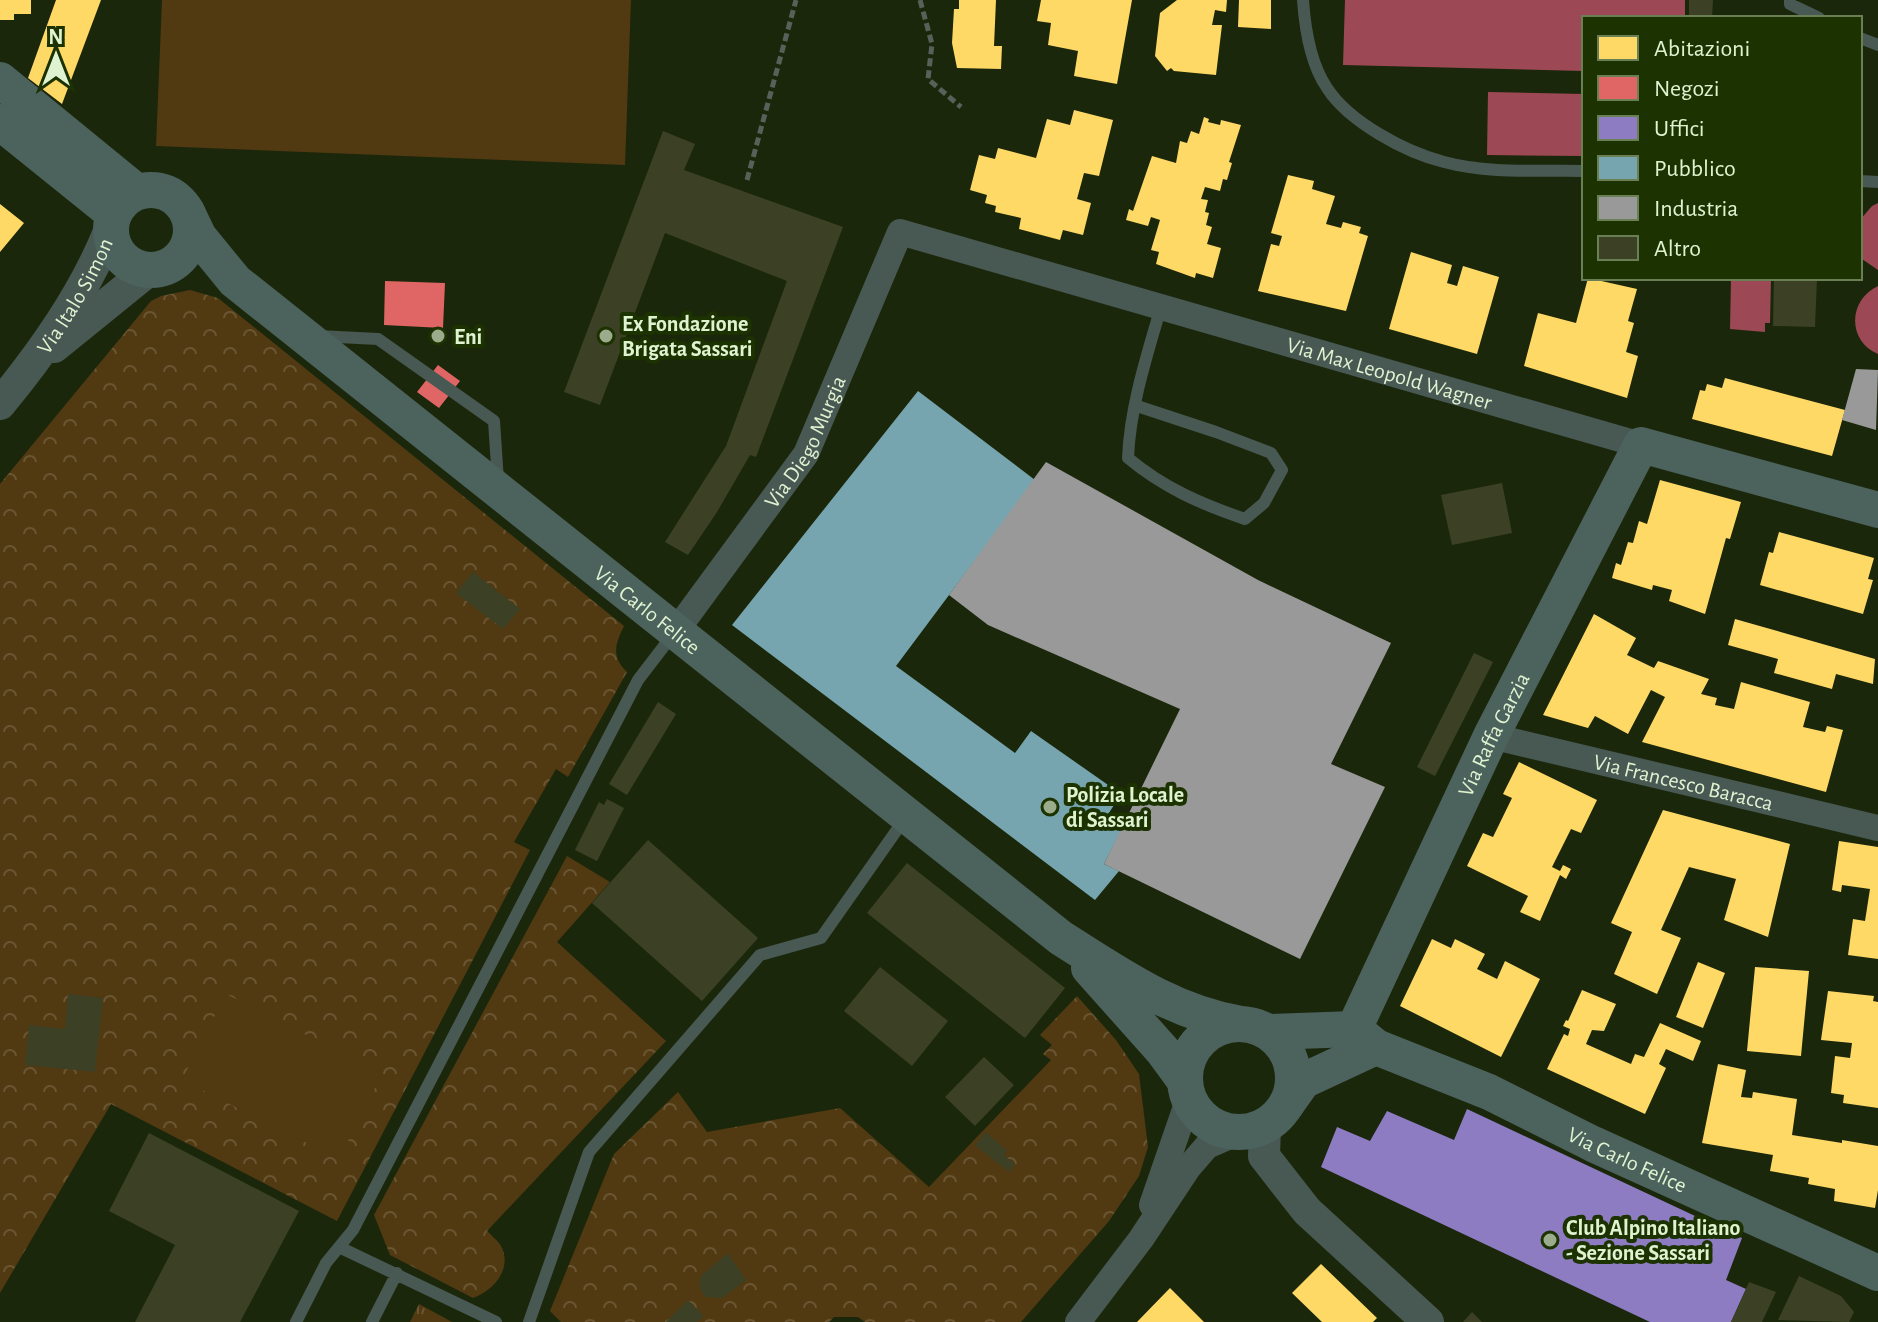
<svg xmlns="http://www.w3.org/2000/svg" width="1878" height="1322" font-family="'Alegreya Sans',sans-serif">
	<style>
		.grass { fill: url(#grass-tufts) }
		.forest { fill: url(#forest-crowns) }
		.pitch { fill: #513912 }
		.water { fill: #9c4955 }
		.homes { fill: #ffd966 }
		.shops { fill: #e06666 }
		.offices { fill: #8e7cc3 }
		.public { fill: #76a5af }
		.industry { fill: #999 }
		.building { fill: #3c4125 }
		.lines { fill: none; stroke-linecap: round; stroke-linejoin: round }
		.path { stroke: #566259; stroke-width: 5; stroke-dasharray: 8 4; stroke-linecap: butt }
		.service { stroke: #485853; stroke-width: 12 }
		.minor { stroke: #485853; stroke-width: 26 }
		.tertiary { stroke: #485853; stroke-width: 32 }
		.secondary { stroke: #4c625d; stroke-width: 36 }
		.poi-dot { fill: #9bac8c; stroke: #1c3200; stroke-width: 3 }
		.labels { text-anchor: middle; stroke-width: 8; stroke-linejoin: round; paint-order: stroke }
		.street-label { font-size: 22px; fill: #e0f3d1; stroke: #1c3200 }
		.poi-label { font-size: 22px; font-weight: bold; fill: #e0f3d1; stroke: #1c3200; text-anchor: start }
	</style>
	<defs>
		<pattern id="grass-tufts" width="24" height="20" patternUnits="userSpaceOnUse" patternTransform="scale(2)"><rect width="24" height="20" fill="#513912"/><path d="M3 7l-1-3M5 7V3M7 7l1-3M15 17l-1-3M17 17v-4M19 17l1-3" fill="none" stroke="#6a5633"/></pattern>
		<pattern id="forest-crowns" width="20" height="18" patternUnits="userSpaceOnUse" patternTransform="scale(2)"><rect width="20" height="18" fill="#513912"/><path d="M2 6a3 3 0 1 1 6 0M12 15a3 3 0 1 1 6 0" fill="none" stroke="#6a5633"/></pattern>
	</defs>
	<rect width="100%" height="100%" fill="#1b270b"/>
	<!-- grass -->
	<path class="grass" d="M419,1304L452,1322H410Z"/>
	<!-- forest -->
	<path class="forest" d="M190,290L218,298L624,626C615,644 611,657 627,672L568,777L556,769L514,842L530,850L337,1221L111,1104L0,1293V484L151,301L161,296Z
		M567,856L610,882L557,942L666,1041L487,1231C491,1235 498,1241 501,1246C513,1269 493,1291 473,1298L390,1255L374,1215Z
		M1077,996L1116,1040L1139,1074L1148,1147L1139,1176L1109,1221L1021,1322H865L858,1317H834L829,1322H561L550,1311L614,1154L678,1092L707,1132L840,1108L929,1187L1051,1060L1043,1054L1052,1045L1040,1035Z"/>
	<!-- pitch -->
	<path class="pitch" d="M162,0H631L625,165L156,146Z
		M226,994L382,1074L339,1159L182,1080Z"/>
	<!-- water -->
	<path class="water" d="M1345,0H1685V18H1584V71L1343,65Z
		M1488,92L1584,94V156L1487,155Z
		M1878,203V270L1862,259L1860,254V220L1872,206Z
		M1731,278H1771L1770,323H1765V332L1730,329Z
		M1878,286V354C1847,341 1848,300 1878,286Z"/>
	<!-- homes -->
	<path class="homes" d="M0,0H31V14H14V20H0Z
		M56,0H101L62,104L28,78Z
		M959,0H996L994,46H1002L1001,69L957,68L952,43L954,9H959Z
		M1041,0H1132L1117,84L1074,76L1078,51L1048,45L1051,23L1037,21Z
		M1177,0H1227L1226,12L1215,10L1212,25H1222L1216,75L1174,71L1171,68L1167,71L1155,56L1160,13Z
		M1239,0H1271V29L1238,27Z
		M1074,110L1113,120L1099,176L1084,173L1077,199L1091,203L1083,235L1063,230L1060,240L1019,229L1021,218L995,212L996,206L985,203L987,195L970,190L979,155L995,159L998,148L1036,158L1047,119L1070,125Z
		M1204,117L1209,119L1208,122L1220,125L1221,120L1241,125L1229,162L1232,163L1227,180L1223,179L1220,191L1205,187L1201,199L1208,200L1205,212L1209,213L1206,225L1212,227L1207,244L1221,248L1213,278L1196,273L1195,278L1156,264L1159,252L1151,250L1160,220L1151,217L1148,226L1126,220L1129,209L1133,211L1152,156L1176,163L1180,141L1187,143L1191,131L1199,134Z
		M1288,175L1314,181L1312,189L1335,196L1326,224L1341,228L1343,222L1361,227L1359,233L1368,236L1346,311L1258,291L1271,244L1279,246L1282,236L1271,233Z
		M0,204L24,223L0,252Z
		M1411,252L1452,265L1447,283L1457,286L1463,266L1499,277L1477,354L1389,329Z
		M1588,278L1637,289L1628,321L1634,323L1626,352L1638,356L1627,398L1524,366L1538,313L1576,323Z
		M1725,378L1845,410L1832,456L1692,419L1700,390L1705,391L1707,384L1722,388Z
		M1660,480L1741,502L1730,539L1726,538L1705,614L1669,601L1672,590L1653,585L1652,590L1612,578L1616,563L1621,565L1628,542L1633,543L1639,521L1647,524Z
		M1779,532L1874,558L1868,579L1873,580L1863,614L1760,585L1769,552L1773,553Z
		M1594,614L1636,638L1627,655L1654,668L1658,661L1709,679L1701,694L1717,698L1715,705L1734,709L1741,682L1810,702L1803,727L1825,732L1827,726L1843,730L1826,792L1642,742L1665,697L1651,690L1628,734L1595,716L1588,728L1543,715Z
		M1735,619L1875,659L1873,684L1836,674L1832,689L1774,673L1778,659L1728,645Z
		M1519,762L1597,800L1581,833L1571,829L1552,867L1560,871L1563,865L1571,869L1566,879L1560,875L1540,921L1520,912L1528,896L1467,866L1483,833L1493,837L1512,798L1503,794Z
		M1663,810L1790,844L1768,937L1724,920L1736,879L1689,867L1661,930L1681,938L1657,994L1614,974L1632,932L1611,923Z
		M1839,841L1878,847V959L1848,955L1853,919L1865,921L1870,889L1842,885L1841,892L1832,890Z
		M1432,939L1451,948L1455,939L1485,954L1477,969L1497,979L1505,961L1540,979L1501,1057L1400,1006Z
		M1698,962L1725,973L1703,1028L1676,1017Z
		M1755,967L1809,971L1801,1056L1747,1051Z
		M1582,990L1616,1004L1604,1031L1592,1030L1586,1044L1631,1064L1635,1054L1644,1057L1660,1023L1701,1041L1693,1061L1666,1049L1659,1064L1666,1068L1645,1114L1547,1069L1564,1034L1568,1036L1570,1029L1563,1026L1566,1020L1568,1021Z
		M1828,991L1874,996L1873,1001L1878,1002V1108L1843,1103L1844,1095L1831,1093L1835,1056L1850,1058L1852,1043L1821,1040Z
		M1718,1064L1746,1070L1741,1097L1752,1098L1753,1092L1797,1099L1792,1135L1842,1143V1140L1878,1146V1190L1875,1208L1834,1201L1835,1189L1808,1184L1809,1178L1770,1171L1773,1155L1702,1143Z
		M1321,1264L1377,1318L1373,1322H1322L1292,1293Z
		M1170,1288L1204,1322H1137Z"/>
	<!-- shops -->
	<path class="shops" d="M385,281L445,283L443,328L384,325Z
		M438,365L460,381L439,408L417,392Z"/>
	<!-- offices -->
	<path class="offices" d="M1467,1109L1742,1238L1726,1280L1746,1289L1731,1322H1650L1321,1167L1337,1127L1370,1141L1387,1111L1454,1140Z"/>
	<!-- public -->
	<path class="public" d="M918,391L1035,480L896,666L1015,753L1031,731L1121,794L1107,816L1123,827L1104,864L1119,871L1095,900L732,625Z"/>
	<!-- industry -->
	<path class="industry" d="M1856,369L1878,370L1876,430L1842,420Z
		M1046,462L1258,580L1391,643L1331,764L1385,787L1300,959L1104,864L1180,709L988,625L949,595Z"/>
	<!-- building -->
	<path class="building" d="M1689,0H1713L1712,18H1689Z
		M663,131L695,144L684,170L843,227L756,457L750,455L717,512L688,555L665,542L726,446L787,281L665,233L600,405L564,392Z
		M1774,278H1817L1815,327L1773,326Z
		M1502,483L1512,533L1452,545L1441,495Z
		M473,572L520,609L503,629L456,593Z
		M1474,653L1493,662L1435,776L1417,767Z
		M658,702L676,714L627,795L609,784Z
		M607,799L624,808L597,861L575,850L599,802L604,805Z
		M648,840L758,938L702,1001L592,903Z
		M907,863L1065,988L1025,1038L867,913Z
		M880,967L948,1021L912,1066L844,1011Z
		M68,994L103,998L95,1072L25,1065L29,1025L65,1029Z
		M984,1057L1014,1085L975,1126L945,1097Z
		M986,1132L1007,1151L1004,1155L1015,1164L1009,1172L975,1145Z
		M149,1133L299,1211L240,1322H135L175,1245L109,1211Z
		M728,1253L746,1280L722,1298L705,1297L699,1287L701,1276Z
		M1799,1276L1841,1296L1854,1312L1849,1322L1778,1320Z
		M1749,1282L1776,1292L1762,1322H1731Z
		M688,1300L704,1316L697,1322H666Z
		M1472,1312L1482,1322H1463Z"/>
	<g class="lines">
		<!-- path -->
		<path class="path" d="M920,0L932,44L928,79L961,107
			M747,180L796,0"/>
		<!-- service -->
		<path class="service" d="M1303,0C1305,29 1310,63 1327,88C1349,122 1405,152 1444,162C1489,174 1538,170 1584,171
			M1790,0V4L1819,18
			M1860,38L1878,45
			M1860,181L1878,182
			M318,336L378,339L494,421L498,481
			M1137,406L1216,432L1271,453L1282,470L1264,503L1245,519C1201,504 1164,488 1128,458C1130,407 1147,355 1161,307
			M339,1247L496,1322
			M296,1322L326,1263L353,1230L638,680L674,633
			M372,1322L397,1273
			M529,1322L589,1152L760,955L821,938L906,817"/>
		<!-- minor -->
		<g class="minor">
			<path id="s1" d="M676,631L806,454L900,232L1641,445"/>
			<path id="s2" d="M1491,736L1878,828"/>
			<path d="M1152,1205L1189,1098"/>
			<path d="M1078,1322L1141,1239L1188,1168L1207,1146L1239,1132"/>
		</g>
		<!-- tertiary -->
		<g class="tertiary">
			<path d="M54,347L149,270"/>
			<path id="s3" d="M0,404C44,351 85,293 110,229"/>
			<path d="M1265,1125L1264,1156L1307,1211L1428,1322"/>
		</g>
		<!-- secondary -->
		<g class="secondary">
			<path d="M0,80L137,192"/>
			<path d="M0,122L114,214"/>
			<circle cx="151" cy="230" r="40"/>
			<path id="s4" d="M187,212L199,237L235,281L1061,938C1120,975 1171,1012 1241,1024"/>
			<path d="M1089,968L1163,1051L1185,1081"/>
			<circle cx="1239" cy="1078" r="54"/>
			<path id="s5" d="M1354,1029L1491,736L1641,445L1878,510"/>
			<path id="s6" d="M1268,1032L1354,1029L1376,1047L1489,1092L1593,1144L1878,1273"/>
			<path d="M1286,1105L1303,1081L1376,1047"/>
		</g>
	</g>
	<!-- markers -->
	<g class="poi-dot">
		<circle cx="438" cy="336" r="8"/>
		<circle cx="606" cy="336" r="8"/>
		<circle cx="1050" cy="807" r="8"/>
		<circle cx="1550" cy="1240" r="8"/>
	</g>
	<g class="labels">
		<!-- street labels -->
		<g class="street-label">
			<text dy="8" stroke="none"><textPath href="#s3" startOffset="132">Via Italo Simon</textPath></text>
			<text dy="8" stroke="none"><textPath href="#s1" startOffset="970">Via Max Leopold Wagner</textPath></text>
			<text dy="8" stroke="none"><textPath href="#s1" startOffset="230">Via Diego Murgia</textPath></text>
			<text dy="8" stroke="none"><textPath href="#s4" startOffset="612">Via Carlo Felice</textPath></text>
			<text dy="8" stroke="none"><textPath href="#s5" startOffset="326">Via Raffa Garzia</textPath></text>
			<text dy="8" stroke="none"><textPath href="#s2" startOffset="198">Via Francesco Baracca</textPath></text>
			<text dy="8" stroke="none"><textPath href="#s6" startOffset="390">Via Carlo Felice</textPath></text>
		</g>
		<!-- poi labels -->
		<g class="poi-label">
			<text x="622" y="331">Ex Fondazione<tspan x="622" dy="25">Brigata Sassari</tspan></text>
			<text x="454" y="344">Eni</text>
			<text x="1066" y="802">Polizia Locale<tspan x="1066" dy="25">di Sassari</tspan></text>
			<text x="1566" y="1235">Club Alpino Italiano<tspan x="1566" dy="25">- Sezione Sassari</tspan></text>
		</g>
	</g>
	<!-- legend -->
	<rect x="1582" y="16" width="280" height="264" fill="#1c3200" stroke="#6a7f54" stroke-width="2"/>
	<rect x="1598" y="36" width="40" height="24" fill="#ffd966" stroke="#6a7f54" stroke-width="2"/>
	<text x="1654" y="56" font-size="24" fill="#e0f3d1">Abitazioni</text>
	<rect x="1598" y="76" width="40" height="24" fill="#e06666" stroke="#6a7f54" stroke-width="2"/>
	<text x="1654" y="96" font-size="24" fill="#e0f3d1">Negozi</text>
	<rect x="1598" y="116" width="40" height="24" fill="#8e7cc3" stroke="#6a7f54" stroke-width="2"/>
	<text x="1654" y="136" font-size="24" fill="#e0f3d1">Uffici</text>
	<rect x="1598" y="156" width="40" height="24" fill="#76a5af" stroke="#6a7f54" stroke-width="2"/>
	<text x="1654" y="176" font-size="24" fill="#e0f3d1">Pubblico</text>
	<rect x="1598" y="196" width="40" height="24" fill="#999999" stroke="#6a7f54" stroke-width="2"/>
	<text x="1654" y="216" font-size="24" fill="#e0f3d1">Industria</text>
	<rect x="1598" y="236" width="40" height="24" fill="#3c4125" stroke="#6a7f54" stroke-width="2"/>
	<text x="1654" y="256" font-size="24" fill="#e0f3d1">Altro</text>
	<!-- north arrow -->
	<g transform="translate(56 56)" stroke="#1c3200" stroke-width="6" paint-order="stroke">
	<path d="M0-6L14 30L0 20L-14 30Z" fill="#e0f3d1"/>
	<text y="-12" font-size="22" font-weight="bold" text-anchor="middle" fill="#e0f3d1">N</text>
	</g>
</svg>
